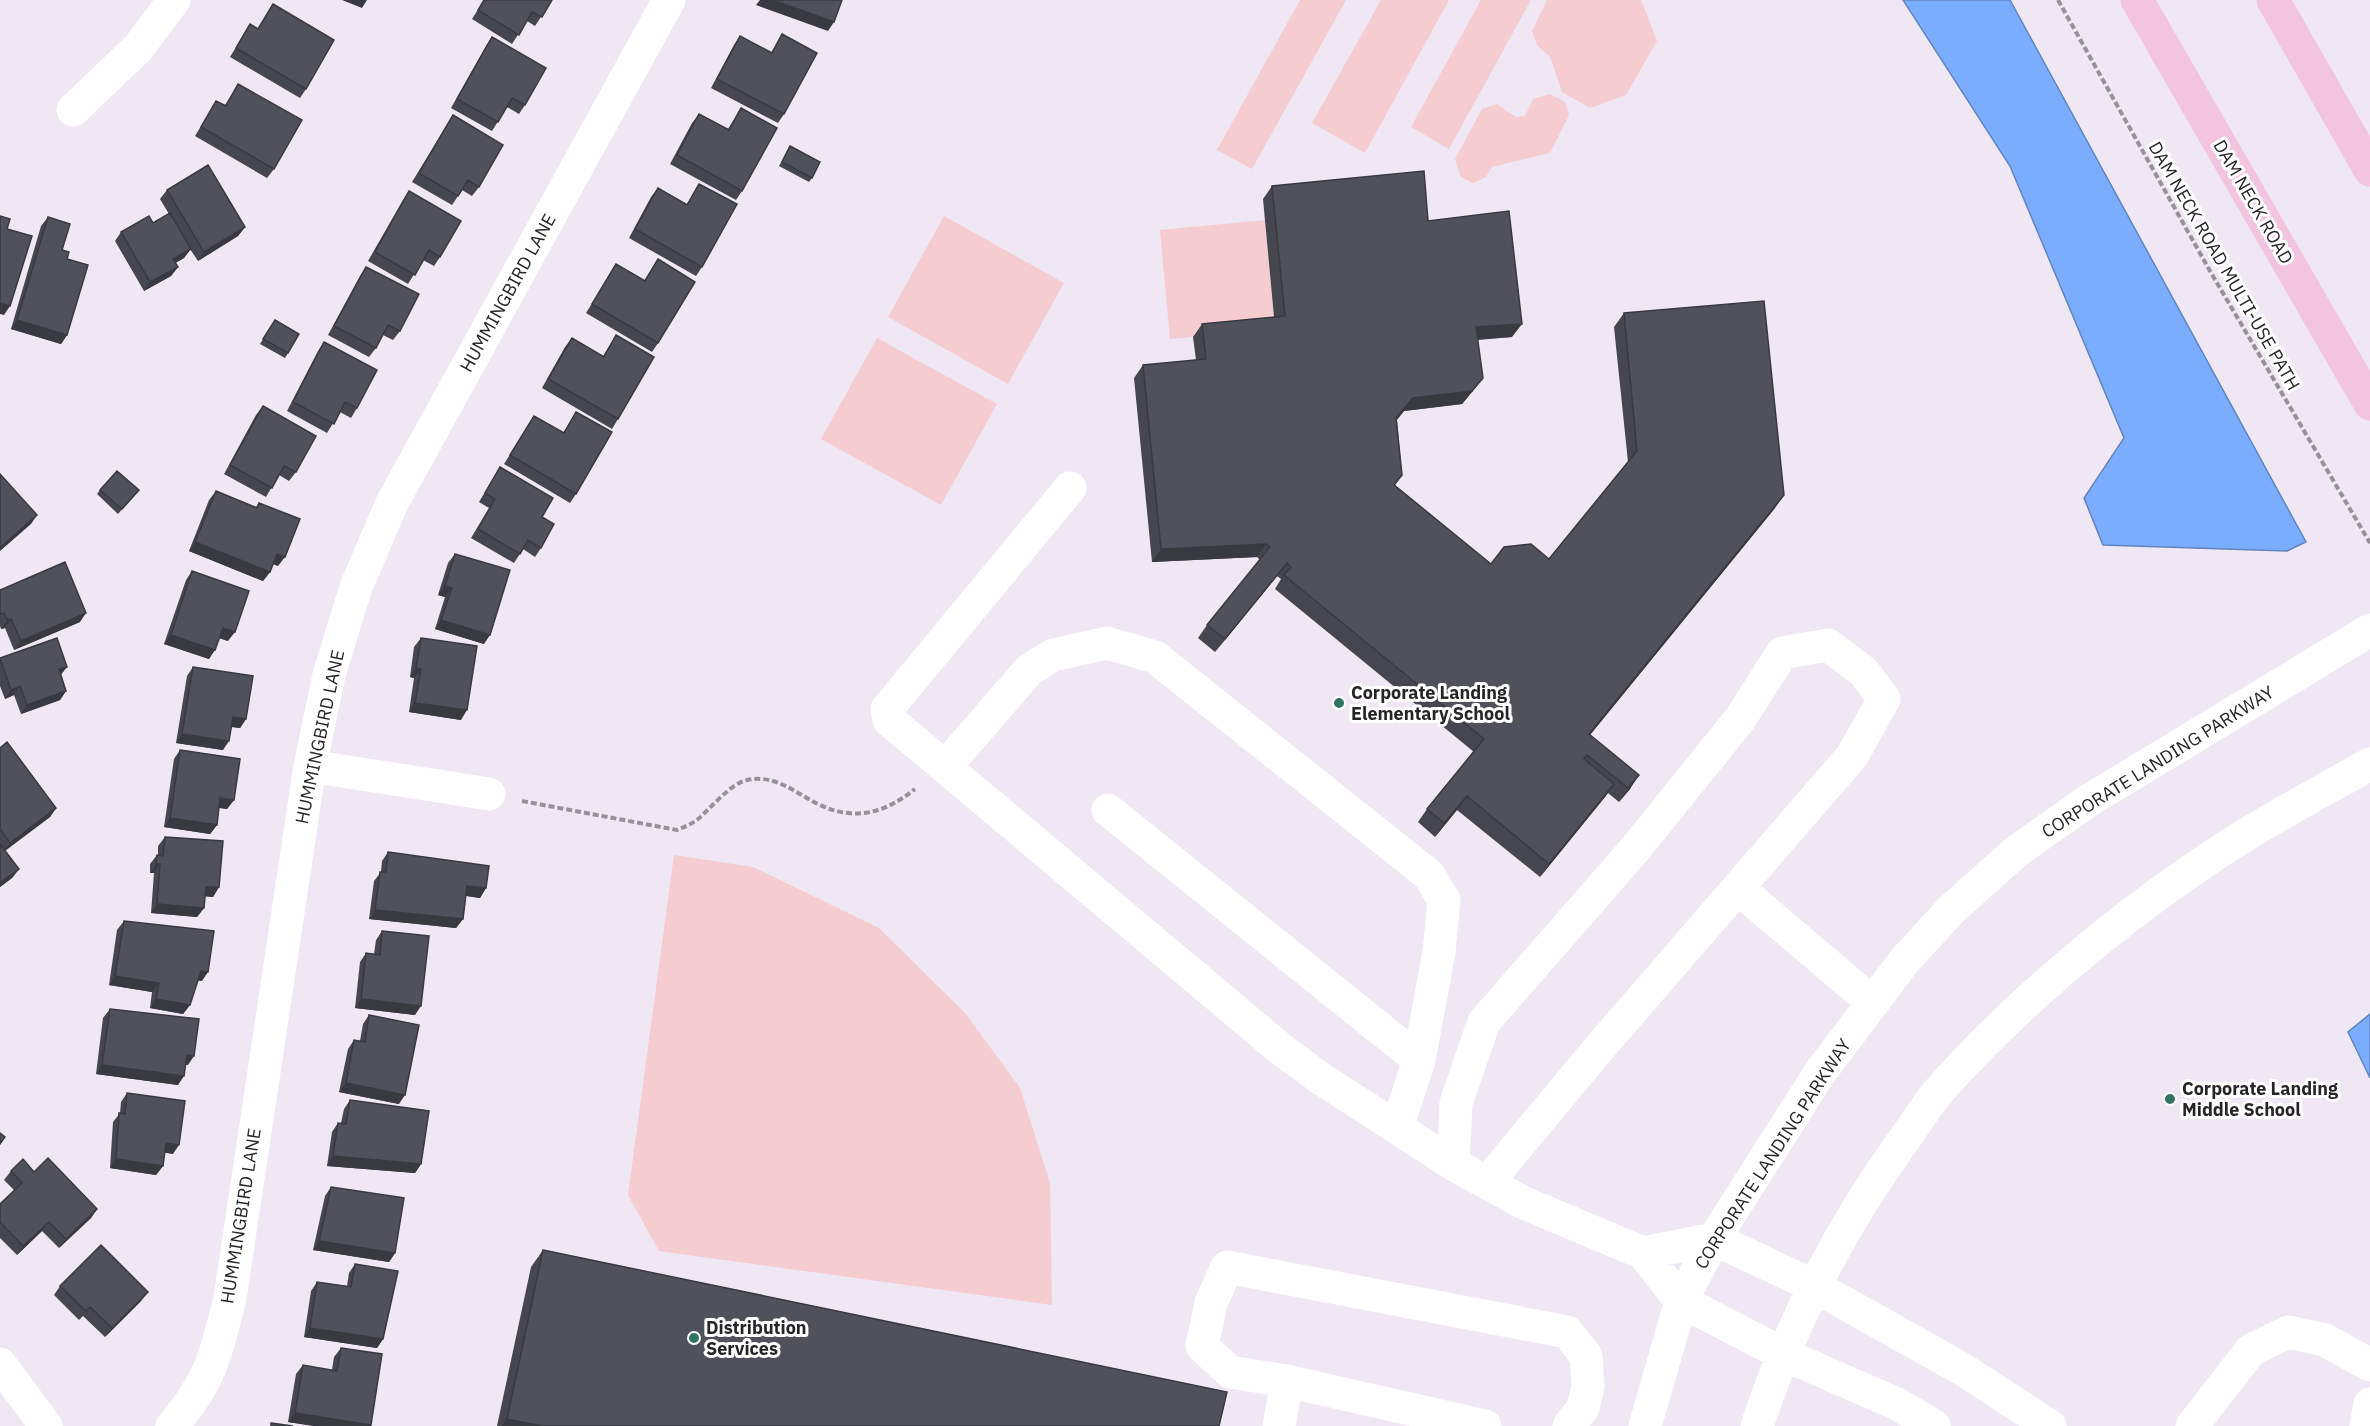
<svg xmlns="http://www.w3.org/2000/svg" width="2370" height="1426" font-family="'IBM Plex Sans',sans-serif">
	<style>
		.green { fill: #f5ccd0 }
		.water { fill: #7badfe; stroke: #6284be; stroke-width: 1.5 }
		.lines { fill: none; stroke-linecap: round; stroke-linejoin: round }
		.path { stroke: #969099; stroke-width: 4; stroke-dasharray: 6 3; stroke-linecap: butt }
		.minor { stroke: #fff; stroke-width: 33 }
		.major { stroke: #f3c4e0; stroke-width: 33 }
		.wall { fill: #46464f }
		.shaded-wall { fill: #393940 }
		.building { fill: #51515c; stroke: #393940; stroke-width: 1.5 }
		.poi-dot { fill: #317364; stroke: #fff; stroke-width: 2 }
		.labels { text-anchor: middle; stroke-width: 6; stroke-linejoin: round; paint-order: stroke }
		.street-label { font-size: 18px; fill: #272428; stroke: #fff }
		.poi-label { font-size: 18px; font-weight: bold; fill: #272428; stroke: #fff; text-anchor: start }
	</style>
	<rect width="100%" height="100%" fill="#efe7f3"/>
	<!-- green -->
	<path class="green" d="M1300,0H1346L1252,169L1217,150Z
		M1381,0H1449L1365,153L1312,123Z
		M1481,0H1531L1449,149L1411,127Z
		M1547,0H1641L1657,41L1626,95L1590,108L1562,92L1550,57L1537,45L1532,31Z
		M1550,94L1565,102L1569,115L1550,153L1492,167L1486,177L1473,183L1461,177L1455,159L1482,109L1497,104L1516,117L1525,116L1533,99Z
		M944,216L1064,283L1008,384L888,317Z
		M1265,220L1275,329L1170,339L1160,230Z
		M877,338L997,404L941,505L821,439Z
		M674,855L753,867L879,928L965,1013L1020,1088L1050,1183L1052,1305L659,1251L628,1195Z"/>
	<!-- water -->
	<path class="water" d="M1903,0H2010L2306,542L2287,551L2103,545L2084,498L2124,438L2010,166Z
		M2370,1014V1078L2348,1032Z"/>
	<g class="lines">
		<!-- path -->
		<path class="path" d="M2058,0L2210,271L2370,543
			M522,801L677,830C684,827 691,824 697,820C710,809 731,783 747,780C776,774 795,793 818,804C855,822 885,813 915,789"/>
		<!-- minor -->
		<path class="minor" d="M73,110L138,48L174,0
			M1070,488L887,709L889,720L1282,1050L1320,1078L1453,1164L1522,1202L1643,1253L1681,1301L1785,1355L1897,1404L1934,1426
			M310,766L489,794
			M945,767L1029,670L1053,655L1107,643L1155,657L1429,875L1444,900L1439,952L1419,1060L1397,1128
			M1108,810L1419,1060
			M1738,888L1873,1003
			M1453,1164L1456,1103L1484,1022L1636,848L1740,719L1782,653L1828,645L1864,672L1884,699L1852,756L1595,1053L1487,1183
			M1643,1253L1714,1239L1816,1287L1962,1369L2050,1426
			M0,1364L46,1426
			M172,1426C211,1381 216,1354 230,1298L310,766L329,675L356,587L392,503L669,0
			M1279,1426L1287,1381
			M1485,1426L1287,1381L1230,1372L1202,1346L1211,1303L1227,1267L1567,1332L1586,1356L1588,1386L1583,1408L1569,1426
			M1645,1426L1681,1301L1714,1239L1819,1074L1905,960L1952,909L2017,851L2088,801L2370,630
			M1757,1426C1790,1325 1841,1227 1903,1141C1915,1125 1925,1107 1938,1092C2009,1011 2109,926 2198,866C2252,828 2312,797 2370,764
			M2192,1426L2251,1350L2288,1332L2325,1340L2370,1365
			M2366,1426L2370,1404"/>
		<!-- major -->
		<path class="major" d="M2137,0L2370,404
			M2273,0L2370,170"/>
	</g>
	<!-- wall -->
	<path class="wall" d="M484,0H552L535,26L527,21L512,44L472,19Z
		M273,4L306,89L300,98L230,57L250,24L258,29Z
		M782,34L784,114L778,123L711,88L734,45L740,36L771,53Z
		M492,37L525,105L519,114L507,107L492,131L451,108L486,46Z
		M238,84L274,169L267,178L195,136L216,101L225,105Z
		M741,108L742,191L736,200L670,164L692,123L699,114L728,129Z
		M453,115L479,187L472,196L462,190L452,205L412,182Z
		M790,146L812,178L809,182L779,166Z
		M699,184L702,267L696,276L629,238L651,197L658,188L687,204Z
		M1272,186L1428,221L1512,337L1478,340L1473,391L1462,404L1404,411L1397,420L1402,475L1395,485L1491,564L1549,559L1628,462L1614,327L1624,313L1775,508L1590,735L1630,789L1619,802L1608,793L1540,877L1457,810L1435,837L1418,822L1427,809L1474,752L1275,589L1281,579L1277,576L1215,652L1198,638L1207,625L1260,560L1257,557L1152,562L1134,378L1143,365L1196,360L1193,337L1202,324L1274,317L1263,199Z
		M167,190L245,227L238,236L198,261L190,249L184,258L175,263L178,267L171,276L144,291L115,241L121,232L153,223L169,214L160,199Z
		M409,191L440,257L434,266L423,260L408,284L368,261L403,200Z
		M48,217L62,250L67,259V335L61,344L11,329L41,226Z
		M658,259V343L652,352L586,313L616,264L644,281Z
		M366,267L400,331L393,340L383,335L376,348L369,357L328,335L360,276Z
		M275,320L288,353L285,358L260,344Z
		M616,335L618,419L612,429L542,388L565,347L572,338L603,356Z
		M324,342L357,408L351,418L340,412L327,433L287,411L318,351Z
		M263,406L296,472L289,481L279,475L266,497L224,474L256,415Z
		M576,412V494L570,503L504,464L534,416L563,433Z
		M500,467L542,517L541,548L535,557L523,549L514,563L471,538L489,508L479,502Z
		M100,490H139L118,514L97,494Z
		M216,491L256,507L259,503L278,566L273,564L270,572L263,581L189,551L209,500Z
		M455,554L484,644L435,629L445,597L438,595L448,563Z
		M192,571L228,641L219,638L209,659L164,644L186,580Z
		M0,590L80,622L14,650L5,628L1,629L0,626Z
		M421,638L461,720L409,712L414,678L410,677L414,647Z
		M0,658L61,675L66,691L60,700L21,714L14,695L5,699L0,686Z
		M193,667L246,719L240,728L231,727L223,750L176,743L187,676Z
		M0,748L56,808L50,817L5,851L19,869L12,878L0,887Z
		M180,750L234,800L227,809L219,808L217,825L210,834L164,827L174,759Z
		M165,837L219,887L213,897L205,896L204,908L197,917L151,913L154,873H150V864L157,855H158V846Z
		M388,852L486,888L480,898L466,896L463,919L456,928L369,919L374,881L381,872L382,861Z
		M124,921L202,981L198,980L190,1005L183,1014L150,1008L152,992L109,985L117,930Z
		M382,931L415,1015L355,1008L360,962L366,953L374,954L376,940Z
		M110,1009L188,1065L185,1064L178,1085L96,1074L103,1018Z
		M369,1015L399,1104L339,1092L348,1049L354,1040L360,1041L363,1024Z
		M127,1093L173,1154L165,1152L163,1166L156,1175L110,1168L113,1122L120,1113L121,1102Z
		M350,1100L421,1164L415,1173L327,1166L332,1132L338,1123H341L344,1109Z
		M11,1171L34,1172L97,1209L91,1218L59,1248L42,1231L17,1255L0,1238V1204L14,1190L4,1180Z
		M331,1187L395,1253L389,1262L313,1250L325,1196Z
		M543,1250L1219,1426H497L531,1267Z
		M355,1264L383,1339L377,1348L304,1337L311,1291L317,1282L347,1286L349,1273Z
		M60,1286L141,1301L105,1337L83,1316L79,1320L54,1295Z
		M341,1348L371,1425V1426H314L288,1422L296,1374L303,1365L332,1370L334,1357Z"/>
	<!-- shaded-wall -->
	<path class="shaded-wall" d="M342,0H367L362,8Z
		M760,0H773L834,22L828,31L756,5Z
		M245,227L238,236L198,261L204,252Z
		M191,249L184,258L167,268L173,259Z
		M178,267L171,276L144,291L150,282Z
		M0,303L10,306L4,315L0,314Z
		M17,320L67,335L61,344L11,329Z
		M1522,324L1512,337L1467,340L1476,327Z
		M1483,378L1462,404L1404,411L1387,431L1413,398Z
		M1784,495L1775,508L1580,747L1589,734Z
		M37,515L31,524L0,551V548Z
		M195,542L270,572L263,581L189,551Z
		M1266,544L1257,557L1152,562L1161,549Z
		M277,554L285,557L278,566L271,563Z
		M1287,563L1277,576L1215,652L1225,639Z
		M445,586L452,588L445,597L438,595Z
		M86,613L80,622L14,650L21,641Z
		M11,619L5,628L1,629L8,620Z
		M441,620L490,635L484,644L435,629Z
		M223,628L235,632L228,641L216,637Z
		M171,635L215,650L209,659L164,644Z
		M67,667L60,676L59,669Z
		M416,668L421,669L414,678L410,677Z
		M20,686L14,695L5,699L11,690Z
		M66,691L60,700L21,714L27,705Z
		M415,703L467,710L461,720L409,712Z
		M233,717L246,719L240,728L226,726Z
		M182,734L229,741L223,750L176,743Z
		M1639,775L1630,789L1619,802L1628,788Z
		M1614,784L1605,797L1540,877L1549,864Z
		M1467,796L1457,810L1435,837L1444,823Z
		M220,798L234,800L227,809L214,807Z
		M56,808L50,817L3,852L10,843Z
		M170,818L217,825L210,834L164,827Z
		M156,864H160L154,873H150Z
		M19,869L12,878L0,887V883Z
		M467,886L486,888L480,898L461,895Z
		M206,887H219L213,897L200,896Z
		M157,904L204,908L197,917L151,913Z
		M375,910L463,919L456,928L369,919Z
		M201,971L208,972L202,981L194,980Z
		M115,976L159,983L152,992L109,985Z
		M156,999L190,1005L183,1014L150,1008Z
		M361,999L421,1006L415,1015L355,1008Z
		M187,1055L194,1056L188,1065L180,1064Z
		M102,1065L184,1076L178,1085L96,1074Z
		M346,1083L405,1095L399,1104L339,1092Z
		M166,1143L179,1145L173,1154L160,1152Z
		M333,1156L421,1164L415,1173L327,1166Z
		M116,1159L163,1166L156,1175L110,1168Z
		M97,1209L91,1218L59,1248L66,1239Z
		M49,1222L42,1231L17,1255L23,1246Z
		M319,1241L395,1253L389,1262L313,1250Z
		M148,1292L141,1301L105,1337L112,1328Z
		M310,1328L383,1339L377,1348L304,1337Z
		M295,1413L371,1425V1426H314L288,1422Z
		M507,1419L542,1426H502Z"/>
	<!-- building -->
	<path class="building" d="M484,0H552L542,17L532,12L519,35L478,10Z
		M773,0H842L834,22Z
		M273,4L334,40L306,89L236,48L250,24L258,29Z
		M782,34L817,53L784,114L717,79L740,36L772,53Z
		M492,37L546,68L525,105L512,98L498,122L457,99Z
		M238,84L302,120L274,169L201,127L216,101L226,106Z
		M741,108L777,128L742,191L677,155L699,114L729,130Z
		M453,115L503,145L479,187L468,180L458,196L419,173Z
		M790,146L820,162L812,178L782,162Z
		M208,165L245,227L204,252L167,190Z
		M1424,171L1428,221L1509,211L1522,324L1476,327L1483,378L1472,391L1413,398L1396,418L1402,475L1394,485L1491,564L1504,547L1531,544L1549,559L1637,451L1624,313L1764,301L1784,495L1589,734L1639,775L1628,788L1587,755L1584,759L1614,784L1549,864L1467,796L1444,823L1427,809L1484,739L1284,575L1291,567L1287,563L1225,639L1207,625L1270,547L1266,544L1161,549L1143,365L1206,359L1202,324L1285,316L1272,186Z
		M699,184L737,204L702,267L635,229L658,188L687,205Z
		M409,191L461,221L440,257L429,250L415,275L375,252Z
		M170,213L191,249L173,259L178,267L150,282L121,232L149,216L153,223Z
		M0,216L10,219L7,229L32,236L10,306L0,303Z
		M48,217L70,224L62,250L69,252L67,259L88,265L67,335L17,320Z
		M658,259L695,282L658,343L592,304L616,264L645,281Z
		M366,267L419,294L400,331L388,325L376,348L334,326Z
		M275,320L299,334L288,353L263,339Z
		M616,335L654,357L618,419L548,379L572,338L604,357Z
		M324,342L377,370L357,408L345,402L334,424L293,402Z
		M263,406L316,436L296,472L284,466L272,488L230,465Z
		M576,412L612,432L576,494L510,455L534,416L564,433Z
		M500,467L553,498L542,517L554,524L541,548L528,540L520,554L478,529L495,499L485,493Z
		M117,471L139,490L122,509L100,490Z
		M0,474L37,515L0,548Z
		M216,491L257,508L259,503L300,519L285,557L277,554L270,572L195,542Z
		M455,554L510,570L490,635L441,620L452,588L445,586Z
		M65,562L86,613L21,641L11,619L8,620L4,613L0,614V590Z
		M192,571L249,591L235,632L223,628L215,650L171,635Z
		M57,638L67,667L59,669L66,691L27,705L20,686L11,690L0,658Z
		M421,638L477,646L467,710L415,703L421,669L416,668Z
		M193,667L253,676L246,719L233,717L229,741L182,734Z
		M7,742L56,808L10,843L0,829V748Z
		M180,750L240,759L234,800L220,798L217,825L170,818Z
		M165,837L223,841L219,887H206L204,908L157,904L160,864H156L157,855L163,856Z
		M0,844L19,869L0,883Z
		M388,852L489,866L486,888L467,886L463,919L375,910L380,872H386Z
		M124,921L214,931L208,972L201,971L190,1005L156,999L159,983L115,976Z
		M382,931L429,936L421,1006L361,999L366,953L380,955Z
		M110,1009L199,1019L194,1056L187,1055L184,1076L102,1065Z
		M369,1015L419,1025L405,1095L346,1083L354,1040L365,1042Z
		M127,1093L185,1101L179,1145L166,1143L163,1166L116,1159L119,1113L125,1114Z
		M350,1100L429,1111L421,1164L333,1156L338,1123L346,1124Z
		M0,1133L5,1137L0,1144Z
		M48,1158L97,1209L66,1239L49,1222L23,1246L0,1222V1204L22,1183L11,1171L23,1159L34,1172Z
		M331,1187L404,1198L395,1253L319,1241Z
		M101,1245L148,1292L112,1328L90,1307L86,1311L60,1286Z
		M543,1250L1227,1392L1219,1426H542L507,1419Z
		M355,1264L398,1271L383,1339L310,1328L317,1282L351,1287Z
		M341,1348L382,1354L371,1425L295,1413L303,1365L337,1371Z
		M271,1423L293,1426H271Z"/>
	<!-- markers -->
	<g class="poi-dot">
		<circle cx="1339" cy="703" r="6"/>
		<circle cx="2170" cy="1099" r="6"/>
		<circle cx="694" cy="1338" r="6"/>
	</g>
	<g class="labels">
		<!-- street labels -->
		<g class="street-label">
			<text transform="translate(2253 202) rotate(60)" y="6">DAM NECK ROAD</text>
			<text transform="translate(2224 266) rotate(60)" y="6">DAM NECK ROAD MULTI-USE PATH</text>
			<text transform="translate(508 293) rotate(-61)" y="6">HUMMINGBIRD LANE</text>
			<text transform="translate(320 737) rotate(-78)" y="6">HUMMINGBIRD LANE</text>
			<text transform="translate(2158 762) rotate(-32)" y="6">CORPORATE LANDING PARKWAY</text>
			<text transform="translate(1773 1154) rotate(-57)" y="6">CORPORATE LANDING PARKWAY</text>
			<text transform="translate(241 1216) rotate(-81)" y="6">HUMMINGBIRD LANE</text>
		</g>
		<!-- poi labels -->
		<g class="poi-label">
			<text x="1351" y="699">Corporate Landing<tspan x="1351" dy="21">Elementary School</tspan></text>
			<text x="2182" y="1095">Corporate Landing<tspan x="2182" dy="21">Middle School</tspan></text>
			<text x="706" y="1334">Distribution<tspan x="706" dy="21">Services</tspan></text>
		</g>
	</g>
</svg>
